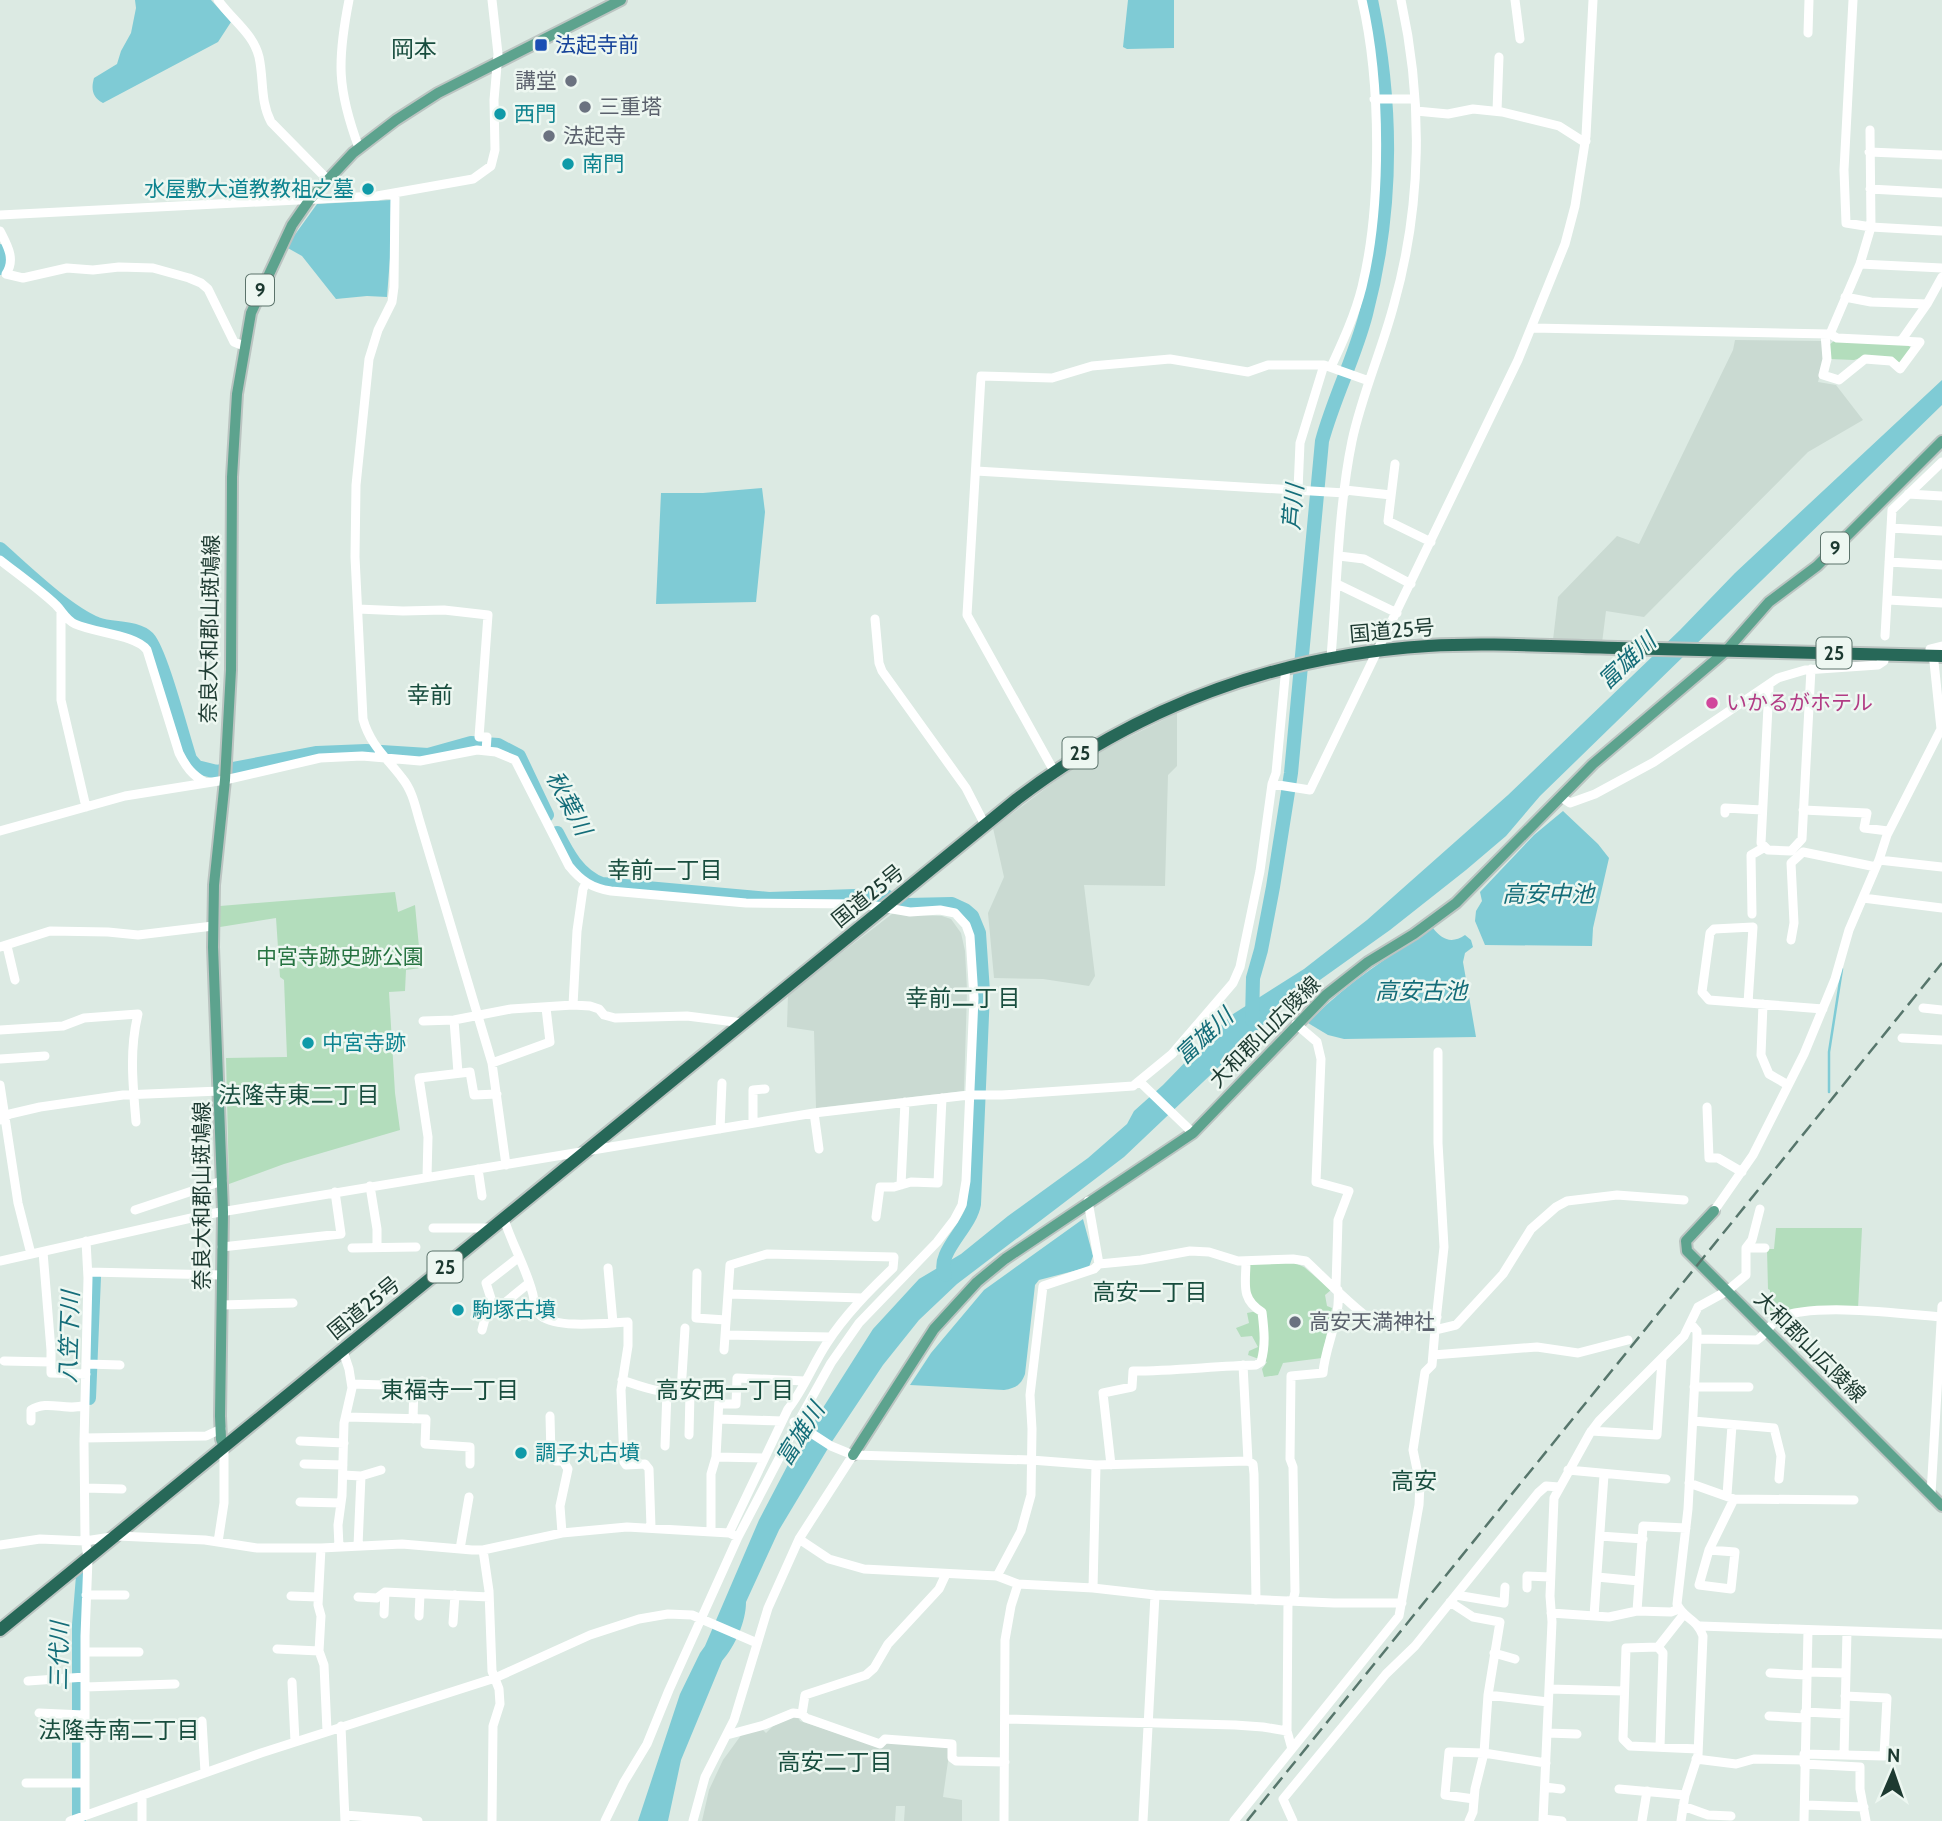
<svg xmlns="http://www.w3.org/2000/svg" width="1942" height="1821" font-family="Cabin,'Noto Sans JP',sans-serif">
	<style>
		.built { fill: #cadad2 }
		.green { fill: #b3ddbc }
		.water { fill: #7fcbd5 }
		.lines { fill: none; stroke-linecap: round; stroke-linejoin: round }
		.stream { stroke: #7fcbd5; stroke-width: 2.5 }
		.river { stroke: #7fcbd5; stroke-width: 14 }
		.major-casing { stroke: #bbc4c1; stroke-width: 14 }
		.highway-casing { stroke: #bbc4c1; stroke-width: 16 }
		.minor { stroke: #fff; stroke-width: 9 }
		.major { stroke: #5da38e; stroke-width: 10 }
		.highway { stroke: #276858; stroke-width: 12 }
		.rail { stroke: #57766c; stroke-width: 2.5; stroke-dasharray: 14 7; stroke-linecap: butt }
		.transit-dot { fill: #1a4fb4; stroke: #edf7f1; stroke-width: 2.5 }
		.worship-dot { fill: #6b7280; stroke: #edf7f1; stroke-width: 2.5 }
		.culture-dot { fill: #0f9aa8; stroke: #edf7f1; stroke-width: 2.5 }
		.hotel-dot { fill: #d1479c; stroke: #edf7f1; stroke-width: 2.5 }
		.labels { text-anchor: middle; stroke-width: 5; stroke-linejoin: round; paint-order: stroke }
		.shield { fill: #edf7f1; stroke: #5b736b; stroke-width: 2 }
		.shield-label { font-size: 19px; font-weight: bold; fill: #1d3a31 }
		.transit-label { font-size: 21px; fill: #164399; stroke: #edf7f1; text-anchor: start }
		.worship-label { font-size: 21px; fill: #5b616d; stroke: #edf7f1; text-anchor: start }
		.culture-label { font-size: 21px; fill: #0d838f; stroke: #edf7f1; text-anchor: start }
		.street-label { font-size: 21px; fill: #1d3a31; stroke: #edf7f1 }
		.hotel-label { font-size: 21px; fill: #b23c85; stroke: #edf7f1; text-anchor: start }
		.park-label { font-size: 21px; fill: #257340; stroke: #edf7f1 }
		.neighbourhood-label { font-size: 23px; fill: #184d3e; stroke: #edf7f1 }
		.water-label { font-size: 23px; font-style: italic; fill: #146d79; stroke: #edf7f1 }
	</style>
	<rect width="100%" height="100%" fill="#dceae3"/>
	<!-- built -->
	<path class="built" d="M1735,340L1822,341L1823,362L1818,382L1836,385L1863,420L1808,452L1644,617L1606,611L1602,643L1553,640L1558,597L1617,536L1639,544L1733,350Z
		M1177,713V766L1168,775L1165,886L1084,885L1095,976L1089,986L1043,979L994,978L988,913L1004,877L993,828L1070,770L1105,749Z
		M892,914L942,916L951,919L961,933L965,951L967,991L964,1091L816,1108L814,1031L787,1027L788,994Z
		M797,1715L800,1721L880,1747L889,1742L950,1747L943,1797L962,1800V1821H904L905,1806H896L895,1821H702L709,1790L723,1760L742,1734L762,1729L766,1733L773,1726Z"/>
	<!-- green -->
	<path class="green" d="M1834,341L1907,344L1911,348L1900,363L1863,357L1854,360L1830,359L1829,345Z
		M395,892L398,912L415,905L421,968L406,970L405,991L389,992L395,1093L400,1130L284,1164L229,1184L226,1058L287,1057L284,980L280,977L276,918L220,927V906Z
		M1776,1228H1862L1858,1309L1830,1310L1773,1322L1770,1318V1290L1768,1289L1767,1249H1774Z
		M1250,1263H1295L1304,1267L1331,1290L1325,1295L1327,1306L1332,1308L1322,1358L1283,1363L1278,1375L1264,1377L1262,1369L1267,1362L1248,1355L1249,1351L1258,1347L1252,1336L1241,1337L1236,1328L1249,1323L1247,1313L1257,1311L1260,1308L1249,1295Z"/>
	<!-- water -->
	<path class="water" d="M135,0H211L231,22L218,42L103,103C92,97 91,89 94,78L117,64L121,51L131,33L136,8Z
		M1128,0H1174V48L1127,49L1123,47Z
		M391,200L390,258L387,297L367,296L336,299L302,256L286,247L317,204Z
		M1942,380V405L1540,796L1506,836L1466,870L1390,930L1282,1007L1124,1157L957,1284L919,1320L883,1365L833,1440L779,1530L746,1602C746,1622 735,1646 722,1661L681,1760L668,1821H638L680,1694L700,1653L705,1646L759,1520L793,1455L873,1329L919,1279L961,1254L1008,1216L1088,1158L1127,1124L1134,1111L1163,1085L1230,1016L1304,969L1367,920L1508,795L1680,630L1735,573Z
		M762,488L765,512L756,602L656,604L661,493H703Z
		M1563,811L1598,844L1609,858L1593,928L1592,946L1485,945L1475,921L1476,911L1482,901L1480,892L1534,835Z
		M1433,928C1442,940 1452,944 1465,935L1471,940L1473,947L1465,953L1463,962L1476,1037L1344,1039L1328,1035L1308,1023C1345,984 1388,957 1433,928Z
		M1083,1219L1093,1256L1089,1267L1039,1280L1035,1285L1025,1374C1021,1385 1016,1388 1004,1390L910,1385L931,1353L984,1290Z"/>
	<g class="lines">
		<!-- stream -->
		<path class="stream" d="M1829,1092V1052L1842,969"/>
		<!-- river -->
		<path class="river" d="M0,251L2,259L0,268
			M0,549C26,572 66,611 97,624C113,630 136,626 148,638C161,652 182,735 190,759L197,767L217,772L317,753L366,751L428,755L471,743L498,745L519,756L547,815
			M557,833C567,853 579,876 602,884L769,899L883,895L907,905L952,904L965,910L972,916L979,933L983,992L974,1204C970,1228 935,1253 945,1275
			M1252,1020L1253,978L1261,950L1273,887L1291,773L1322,441C1334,397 1355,357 1366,314C1393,211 1393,104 1371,0
			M89,1398L94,1277
			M79,1821V1625L83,1576"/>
		<defs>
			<path id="major" d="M1714,1211L1686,1241L1687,1251L1942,1506
				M224,1447L221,1439L220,1416L223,1212L213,947L214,885L225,780L231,670L232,477L237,394L251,313L292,225L310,199L353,153L396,120L438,93L621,0
				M853,1455L934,1329L977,1282L1005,1259L1193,1133L1326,995L1368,962L1414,934L1456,903L1593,764L1726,651L1769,602L1817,566L1942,441"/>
			<path id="highway" d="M0,1630L1017,799C1139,706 1274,656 1428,646C1491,642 1555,647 1618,648C1726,650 1834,653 1942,656"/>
		</defs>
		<!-- major casing -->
		<use href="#major" class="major-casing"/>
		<!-- highway casing -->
		<use href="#highway" class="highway-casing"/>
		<!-- minor -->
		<path class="minor" d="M218,0C232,20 253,33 259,57C264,80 260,101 271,122L327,179
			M349,0C337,61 337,89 359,148
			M1515,0L1520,39
			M1853,0L1844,170L1846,223L1871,227L1942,231
			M1808,33L1809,0
			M1374,99H1415
			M1416,111L1448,114L1473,109L1502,112L1559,126L1581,140L1586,141
			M1497,111L1499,57
			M1869,152L1942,155
			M1870,189L1942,193
			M395,193L394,287L392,302L378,330L369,359L356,485L355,557L363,719C370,745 387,758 402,778C412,790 415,805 419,819L492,1063L506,1165
			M0,215L377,196L473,179L491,166L495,150L494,100L498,54L492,0
			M0,231C7,245 16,259 6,274L23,278L67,268L93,270L119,267L153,268L189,278L201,283L208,289L234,342L244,346
			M1860,264L1942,268
			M1845,297L1871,302L1927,304
			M1532,328L1830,334L1837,338L1920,342
			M1825,334L1827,359L1823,375L1839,380L1865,359L1891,361L1900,369L1920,342
			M1830,334L1860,264L1871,227L1870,130
			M1901,341L1927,304L1942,277
			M1331,367C1343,341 1355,315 1362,287C1382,205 1381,82 1362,0
			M1395,464L1388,521L1431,542
			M976,471L1345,493
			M1298,490L1300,443L1324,365
			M1345,490L1391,495
			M1908,494L1942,496
			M1891,528L1942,531
			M1339,556L1364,559L1411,584
			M0,560C19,575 39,589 56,605C63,612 66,620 75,624C95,633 136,635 147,650L179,753C186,767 192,775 206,783
			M1889,562L1942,565
			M1337,584L1397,613
			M1888,600L1942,603
			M358,609L403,611L444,610L488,615L479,737H487L486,751
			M61,613V700L86,807
			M875,619L879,663L882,671L966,788L985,825
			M1885,636L1892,510L1942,462
			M1331,657C1337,587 1338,509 1352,441C1362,394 1382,350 1394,304C1422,205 1423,100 1401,0
			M1769,687L1761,843L1768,850L1791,851L1802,839L1811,669
			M1054,771L967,615L981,376L1052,378L1092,366L1170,359L1248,372L1268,365H1324L1369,381
			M1272,784L1310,790L1518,360L1565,244L1575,206L1586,136L1593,0
			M1561,797L1570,803L1595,794L1654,762L1778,678L1805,670L1878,665L1884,661V654
			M1803,810L1867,813L1864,828L1888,831
			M1725,813V808L1762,810
			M0,831L125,796L225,780L320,758L362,756L420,761L477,750L496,752L515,760L569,866C581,881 592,888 611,891L746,903L864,904L910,912L940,910L955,913L966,925L970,936L974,998L966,1181L962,1205L954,1220L937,1242L859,1323L831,1363L797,1424L738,1537L669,1690L647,1744L624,1782L605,1821
			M1879,860L1942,867
			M1863,898L1942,908
			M1752,914L1751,855L1765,847
			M1791,940L1794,923L1791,863L1803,852L1876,867
			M7,946L15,980
			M0,947L50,931L108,932L138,935L213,926
			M1748,1003L1753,927L1714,929L1710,933L1702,992L1709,1000L1823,1009
			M1763,1004L1761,1055L1769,1074L1788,1085
			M573,1005L577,931L583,889L586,883
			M1923,1008L1942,1010
			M454,1020L458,1073
			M423,1021L454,1020L511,1009L573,1005L590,1006L599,1009L604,1015L615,1018L687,1016L743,1023
			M1296,1024L1317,1042L1321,1059L1316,1182L1349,1191L1338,1220L1336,1287
			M0,1030L63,1026L84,1018L138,1014C129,1051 133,1085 136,1122
			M1902,1038L1942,1040
			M1438,1052V1143L1444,1247L1435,1330L1456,1325L1503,1274L1531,1229L1556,1207L1567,1201L1617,1195L1684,1200
			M0,1059L45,1056
			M492,1063L550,1042L546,1008
			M1140,1082L1193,1133
			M0,1085L18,1203L31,1254
			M1707,1107L1709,1158H1718L1742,1172
			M814,1113L819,1149
			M0,1120L10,1114L40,1107L123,1095L220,1091
			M753,1123V1090L765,1089
			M720,1129L722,1083
			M478,1169L482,1196
			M427,1177L428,1137L419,1078L470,1072L474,1095L497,1094
			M901,1185L905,1102
			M370,1186L377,1229V1246
			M1088,1201L1099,1264
			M135,1210L222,1181
			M1714,1211L1753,1155L1804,1054L1835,979L1849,930L1879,860L1887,835L1941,729L1934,662L1930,649L1942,646
			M876,1217L880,1187H894L911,1182L938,1183L942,1098
			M504,1219C512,1244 525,1266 532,1291C535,1299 533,1310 541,1316C558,1329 606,1323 628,1322V1346L621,1390L624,1462L626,1465L645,1464L649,1469L651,1527
			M433,1228H491
			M222,1247L341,1234L335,1192
			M352,1248L416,1247
			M1746,1248H1765
			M43,1252L51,1350V1373L86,1374
			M0,1261L209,1214L814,1113L969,1095H1002L1133,1086L1172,1054L1221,997L1233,983L1240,967L1260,871L1272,784L1276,773L1286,667
			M608,1268L613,1323
			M88,1272L222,1275
			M697,1273L696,1318L726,1320
			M728,1294L863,1298
			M222,1305L293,1303
			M495,1311L486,1283L518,1258
			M482,1330L485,1319L529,1283
			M725,1335L831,1337
			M1697,1339L1757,1340C1766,1335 1770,1323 1780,1318C1811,1302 1904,1314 1941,1317
			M724,1350L730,1265L767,1254L894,1257L893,1268C869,1291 845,1315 827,1343C813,1364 804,1389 788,1409L729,1533
			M1433,1355L1537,1347L1578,1353L1628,1340
			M4,1361L51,1362
			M86,1364L120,1365
			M1243,1365L1248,1461L1253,1464L1254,1474L1256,1600
			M622,1380C634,1384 647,1389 660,1391C677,1393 705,1388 719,1399L716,1457L711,1474V1531
			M352,1384L414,1386L422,1381
			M1694,1387H1749
			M681,1392L685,1328
			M719,1404H736L737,1378L805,1381
			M550,1416L551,1455L556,1461H563L568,1469L560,1506L562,1533
			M346,1417L426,1419L425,1444L470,1447V1464
			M413,1419L414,1386
			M718,1419L782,1421
			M31,1421V1410C47,1399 68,1412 85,1405
			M1693,1421L1774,1428L1781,1456L1779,1479
			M794,1422L831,1446L853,1455L1031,1460L1096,1465L1248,1461
			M1591,1431L1657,1435L1662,1359
			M689,1435L690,1393
			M84,1438L206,1436L221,1429
			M300,1441L344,1443
			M665,1446L667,1391
			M716,1457L764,1458
			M304,1464L343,1465
			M1111,1465L1103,1393L1132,1387L1133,1371C1174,1371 1215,1366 1256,1365L1261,1362C1266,1345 1264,1329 1262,1312C1240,1299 1246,1283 1246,1261
			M1568,1470L1666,1479
			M343,1475L361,1476L381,1470
			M1689,1483L1734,1499L1854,1500
			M85,1488L122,1489
			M1931,1494L1942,1306
			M1727,1495L1732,1425
			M300,1502L341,1503
			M1600,1536L1643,1539
			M799,1539L829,1559L864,1569L997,1576L1018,1584L1093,1588L1155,1595L1334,1603H1402
			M218,1542L224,1503V1447
			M0,1545L40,1539L85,1541L118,1536L205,1540L257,1548H321L402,1544L472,1550H483L562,1533L627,1527L729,1533L738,1537
			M358,1546L361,1476
			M339,1547L338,1525L342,1496L344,1423L352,1388L349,1369L343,1351
			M321,1548L318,1605L321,1616L319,1651L324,1665L327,1731
			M460,1549L469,1497
			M483,1550L489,1591L492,1671L499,1689L500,1704L493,1726L492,1821
			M1709,1550L1735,1552L1731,1589L1699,1585L1709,1550L1734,1499
			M997,1576L1021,1531L1031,1495L1032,1429L1030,1395L1043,1286L1094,1269L1099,1264L1141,1260L1190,1251L1209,1252L1238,1261L1293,1259L1306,1261C1320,1274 1363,1318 1377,1323C1397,1330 1417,1324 1437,1317
			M1597,1577L1639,1581
			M1093,1588L1096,1465
			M1527,1588V1576L1550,1577
			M86,1595H125
			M1456,1595L1504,1603L1505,1587
			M291,1596L318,1597
			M358,1597L377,1598L385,1592L489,1597
			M1288,1601L1287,1731L1292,1749
			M1293,1601L1295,1592L1293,1467L1290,1459L1291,1376L1323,1373C1325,1345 1341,1319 1338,1290
			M1450,1602L1473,1617L1500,1622L1488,1695L1484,1753L1475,1789L1473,1812L1469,1821
			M1637,1611L1643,1526L1686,1528
			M1551,1613L1609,1617L1637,1611L1671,1612L1679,1609
			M384,1614L385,1592
			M419,1616L420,1594
			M1594,1616L1604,1475
			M453,1623L455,1595
			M1700,1626L1942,1634
			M1658,1647L1684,1614
			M277,1649L319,1651
			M85,1652H139
			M1494,1653L1515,1659
			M1806,1672L1846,1673
			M1770,1673L1806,1675
			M28,1681L85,1677
			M292,1682L295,1741
			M85,1687L175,1684
			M1549,1689L1624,1691
			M1488,1695L1548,1702
			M1805,1712L1845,1714
			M39,1713L84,1715
			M802,1714L805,1695L866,1675L874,1668L888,1644L939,1589L946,1574
			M1769,1716L1805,1718
			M1006,1719L1235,1725L1263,1727L1287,1731
			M202,1721L205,1772
			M341,1726L345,1821
			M1547,1733L1577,1734
			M727,1735L764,1725L793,1713L802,1714L806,1718L880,1744L885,1739L952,1744V1758L956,1761L1005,1762
			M1660,1747L1663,1653L1658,1647L1626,1648L1623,1739L1630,1746L1698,1749
			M1804,1754L1884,1756L1887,1698L1845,1696
			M1844,1755L1847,1631
			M1696,1759L1736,1764L1754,1759L1804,1760
			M1804,1764L1860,1767V1789L1866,1821
			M26,1783H84
			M1545,1787L1561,1789
			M1619,1789L1685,1795
			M142,1795V1821
			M1474,1799L1445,1795L1449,1752L1484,1753L1546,1763
			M1805,1805L1864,1807
			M1683,1806L1708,1815L1731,1816
			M85,1815V1636L88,1559L85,1537L84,1442L88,1278L86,1241
			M345,1815L418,1821
			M1543,1819L1562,1821
			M70,1821L261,1753L495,1678L590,1635L639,1619L668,1614L692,1615L757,1643
			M693,1821L705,1777L734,1720L768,1608L799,1539L853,1455
			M1004,1821L1005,1640L1011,1606L1018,1584
			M1143,1821L1155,1595
			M1234,1821L1399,1616L1419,1505L1420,1484L1413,1450L1425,1372L1432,1365L1435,1330
			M1293,1821L1283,1799L1386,1674L1415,1646L1538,1493L1546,1486L1559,1487
			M1543,1821L1552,1622L1550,1596L1554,1498L1590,1433L1599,1421L1684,1336L1698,1307L1727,1291L1746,1275V1248L1752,1240L1760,1209
			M1642,1821L1647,1791
			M1681,1821L1685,1795L1698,1755L1703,1636C1696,1617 1683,1619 1677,1604L1688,1509L1697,1339V1331L1691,1324
			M1804,1821L1808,1630"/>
		<!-- major -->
		<use href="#major" class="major"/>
		<!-- highway -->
		<use href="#highway" class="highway"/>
		<!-- rail -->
		<path class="rail" d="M1247,1821L1942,963"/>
	</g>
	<!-- markers -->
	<rect class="transit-dot" x="534" y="38" width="14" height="14" rx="3.5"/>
	<g class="worship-dot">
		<circle cx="571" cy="81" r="7"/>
		<circle cx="585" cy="107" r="7"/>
		<circle cx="549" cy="136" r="7"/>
		<circle cx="1295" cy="1322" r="7"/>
	</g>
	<g class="culture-dot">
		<circle cx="500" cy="114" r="7"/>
		<circle cx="568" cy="164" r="7"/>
		<circle cx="368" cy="189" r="7"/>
		<circle cx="308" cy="1043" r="7"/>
		<circle cx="458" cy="1310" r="7"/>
		<circle cx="521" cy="1453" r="7"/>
	</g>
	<circle class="hotel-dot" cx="1712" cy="703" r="7"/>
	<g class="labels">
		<!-- shield labels -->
		<g class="shield">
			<rect x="246" y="274.5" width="28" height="31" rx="5"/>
			<rect x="1821" y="532.5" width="28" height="31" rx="5"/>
			<rect x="1816.5" y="637.5" width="35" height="31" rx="5"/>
			<rect x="1062.5" y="737.5" width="35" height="31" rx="5"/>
			<rect x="427.5" y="1251.5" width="35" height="31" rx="5"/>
		</g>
		<g class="shield-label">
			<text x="260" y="297">9</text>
			<text x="1835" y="555">9</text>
			<text x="1834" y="660">25</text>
			<text x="1080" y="760">25</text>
			<text x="445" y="1274">25</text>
		</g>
		<!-- transit labels -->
		<g class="transit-label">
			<text x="555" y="52">法起寺前</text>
		</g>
		<!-- worship labels -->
		<g class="worship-label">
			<text x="557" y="88" text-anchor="end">講堂</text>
			<text x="599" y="114">三重塔</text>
			<text x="563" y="143">法起寺</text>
			<text x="1309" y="1329">高安天満神社</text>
		</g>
		<!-- culture labels -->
		<g class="culture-label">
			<text x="514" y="121">西門</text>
			<text x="582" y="171">南門</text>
			<text x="354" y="196" text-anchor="end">水屋敷大道教教祖之墓</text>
			<text x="322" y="1050">中宮寺跡</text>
			<text x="472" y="1317">駒塚古墳</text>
			<text x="535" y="1460">調子丸古墳</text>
		</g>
		<!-- street labels -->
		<g class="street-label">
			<text transform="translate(210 629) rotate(-89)" y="7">奈良大和郡山斑鳩線</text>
			<text transform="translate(1392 631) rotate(-5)" y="7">国道25号</text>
			<text transform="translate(868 896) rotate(-39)" y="7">国道25号</text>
			<text transform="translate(1265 1032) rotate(-45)" y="7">大和郡山広陵線</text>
			<text transform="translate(202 1196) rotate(-90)" y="7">奈良大和郡山斑鳩線</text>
			<text transform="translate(364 1308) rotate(-39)" y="7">国道25号</text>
			<text transform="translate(1810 1347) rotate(45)" y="7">大和郡山広陵線</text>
		</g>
		<!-- hotel labels -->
		<g class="hotel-label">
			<text x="1726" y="710">いかるがホテル</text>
		</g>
		<!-- park labels -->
		<g class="park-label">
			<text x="340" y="964">中宮寺跡史跡公園</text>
		</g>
		<!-- neighbourhood labels -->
		<g class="neighbourhood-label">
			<text x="414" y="57">岡本</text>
			<text x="430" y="703">幸前</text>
			<text x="665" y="878">幸前一丁目</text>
			<text x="963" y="1006">幸前二丁目</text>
			<text x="299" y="1103">法隆寺東二丁目</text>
			<text x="1150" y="1300">高安一丁目</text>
			<text x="450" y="1398">東福寺一丁目</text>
			<text x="725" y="1398">高安西一丁目</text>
			<text x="1414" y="1489">高安</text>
			<text x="119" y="1738">法隆寺南二丁目</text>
			<text x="835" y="1770">高安二丁目</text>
		</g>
		<!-- water labels -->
		<g class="water-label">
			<text transform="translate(1293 507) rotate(-85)" y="8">芦川</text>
			<text transform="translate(1627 661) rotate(-43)" y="8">富雄川</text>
			<text transform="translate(569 803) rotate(62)" y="8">秋葉川</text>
			<text x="1548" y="902">高安中池</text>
			<text x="1421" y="999">高安古池</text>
			<text transform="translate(1204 1036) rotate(-43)" y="8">富雄川</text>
			<text transform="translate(69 1337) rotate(-88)" y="8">八笠下川</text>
			<text transform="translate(800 1434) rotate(-58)" y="8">富雄川</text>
			<text transform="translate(59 1656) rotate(-89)" y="8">三代川</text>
		</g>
	</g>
	<!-- north arrow -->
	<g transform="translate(1893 1772) rotate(2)" stroke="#edf7f1" stroke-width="5" paint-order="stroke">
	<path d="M0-5L12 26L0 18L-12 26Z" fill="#1d3a31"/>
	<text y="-10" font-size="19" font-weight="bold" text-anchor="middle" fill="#1d3a31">N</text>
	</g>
</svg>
